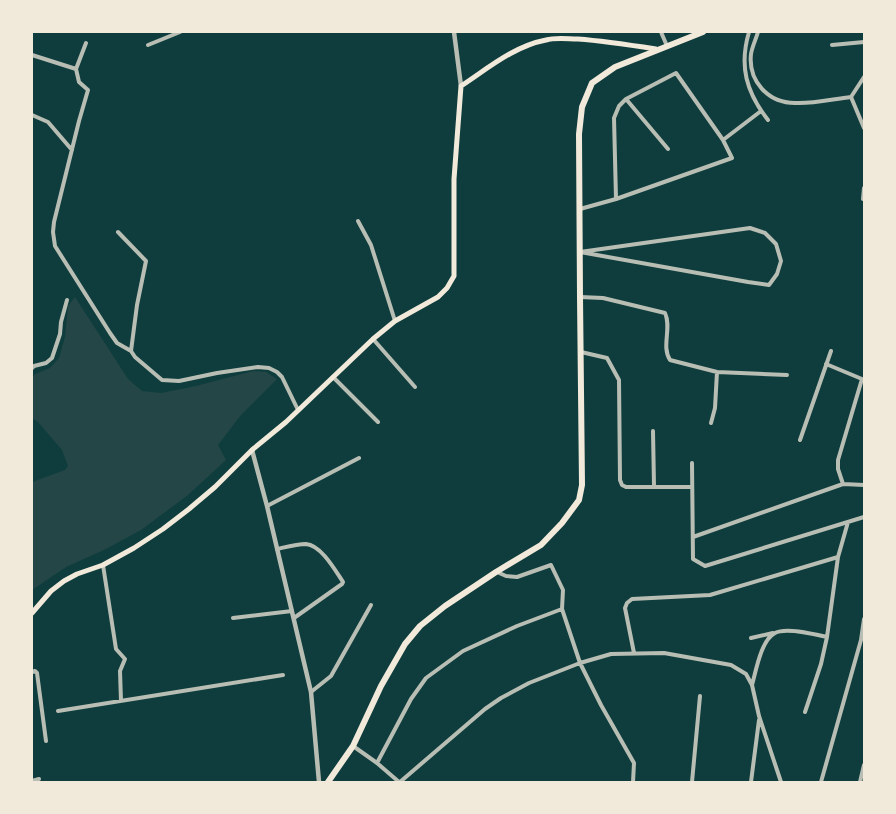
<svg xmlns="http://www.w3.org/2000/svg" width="896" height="814" font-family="'Source Serif 4',serif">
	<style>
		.green { fill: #244646 }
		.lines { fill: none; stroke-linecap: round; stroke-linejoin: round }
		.minor { stroke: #b8beb3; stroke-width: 4 }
		.tertiary { stroke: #b8beb3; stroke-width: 4.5 }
		.secondary { stroke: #f1e9da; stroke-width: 5 }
		.primary { stroke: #f1e9da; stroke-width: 6 }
	</style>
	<rect width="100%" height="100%" fill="#0f3d3e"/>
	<!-- green -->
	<path class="green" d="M75,297L128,379L142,391L161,393L196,386L253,371L266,372L277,379L241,415L218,445L226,460L188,495L141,530L106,549L66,567L32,590V482L65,470L68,466L62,450L38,422L32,418V378L35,374L50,368L59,358L65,337L68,306Z"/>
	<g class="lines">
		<!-- minor -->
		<path class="minor" d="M661,32L667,46
			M749,32C739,66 746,92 768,120
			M758,32C756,39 752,47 751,54C748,81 768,103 795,103C813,104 833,99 851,97L864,77
			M148,45L180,32
			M832,45L864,42
			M32,55L76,69L79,82L88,90L79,121L54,222L53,232L55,246L110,333L117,343L131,351L135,357L162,380L179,381L217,373L258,367L269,368L277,372L282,377L298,410
			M76,69L86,43
			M851,97L864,128
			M626,99L668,149
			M32,115L48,122L72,150
			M723,140L761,111
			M863,199L864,188
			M580,209L616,199L732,158L723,140L676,73L626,99L619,106L614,118L616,199
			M358,221L371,245L395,321
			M750,228L765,233L776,244L781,261L777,274L769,285L748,282L580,252Z
			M118,232L146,261L137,305L131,351
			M580,297L603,298L665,313C672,328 661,346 670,360L717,372L787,375
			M373,339L415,387
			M581,352L607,358L619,380L620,480L622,485L626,487H692
			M826,364L862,379L838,460V469L843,484
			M32,368L34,366L46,363L52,358L60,334L61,322L67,300
			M333,377L378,422
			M711,423L715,408L717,372
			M653,431L654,486
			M800,440L831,351
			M692,463L693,559L705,566L864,517
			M267,506L359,458
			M693,537L843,484L864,485
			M277,549C286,547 297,544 306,544C321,545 335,570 343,582L342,584L294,618
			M103,565L116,649L125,659L120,671L121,701
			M233,618L292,611
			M751,638L773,633
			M634,653L625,608L627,603L632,599L710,595L838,557
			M32,672L35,671L37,673L46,741
			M752,685C756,671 761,640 775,633C786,627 814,634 827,637
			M311,692L331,676L371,605
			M58,711L283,675
			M805,712L821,664L827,637L838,557L848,522
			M353,746L377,763L399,782
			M377,763L411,699L426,678L463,651L517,626L562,609
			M32,781L39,779
			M400,782L485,709L501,698L529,683L580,663L562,609L563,590L551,565L517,577L506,576L497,572
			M633,782L634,763L601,705L580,663L611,654L664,653L731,665L746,674L752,685L759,716L781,782
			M692,782L700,696
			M751,782L759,720
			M821,782L861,640L864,619
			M860,782L864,765"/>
		<!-- tertiary -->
		<path class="tertiary" d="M454,32L461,86
			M252,450L267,506L311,692L319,782"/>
		<!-- secondary -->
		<path class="secondary" d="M32,613L51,591L64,581L77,574L103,565L134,548L163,529L189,509L215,487L252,450L286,422L373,339L395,321L438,297L447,288L454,276V179L461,86C487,69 514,46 546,40C556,37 568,39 578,39C604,41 630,45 656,49"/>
		<!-- primary -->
		<path class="primary" d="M328,782L353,746L381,686L405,644L420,626L445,606L496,572L541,545L562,523L579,500L582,485L580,297L579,134L582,107L592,83L615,67L703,32"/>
	</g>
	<!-- border -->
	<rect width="896" height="814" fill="none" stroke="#f1e9da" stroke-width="66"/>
</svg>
